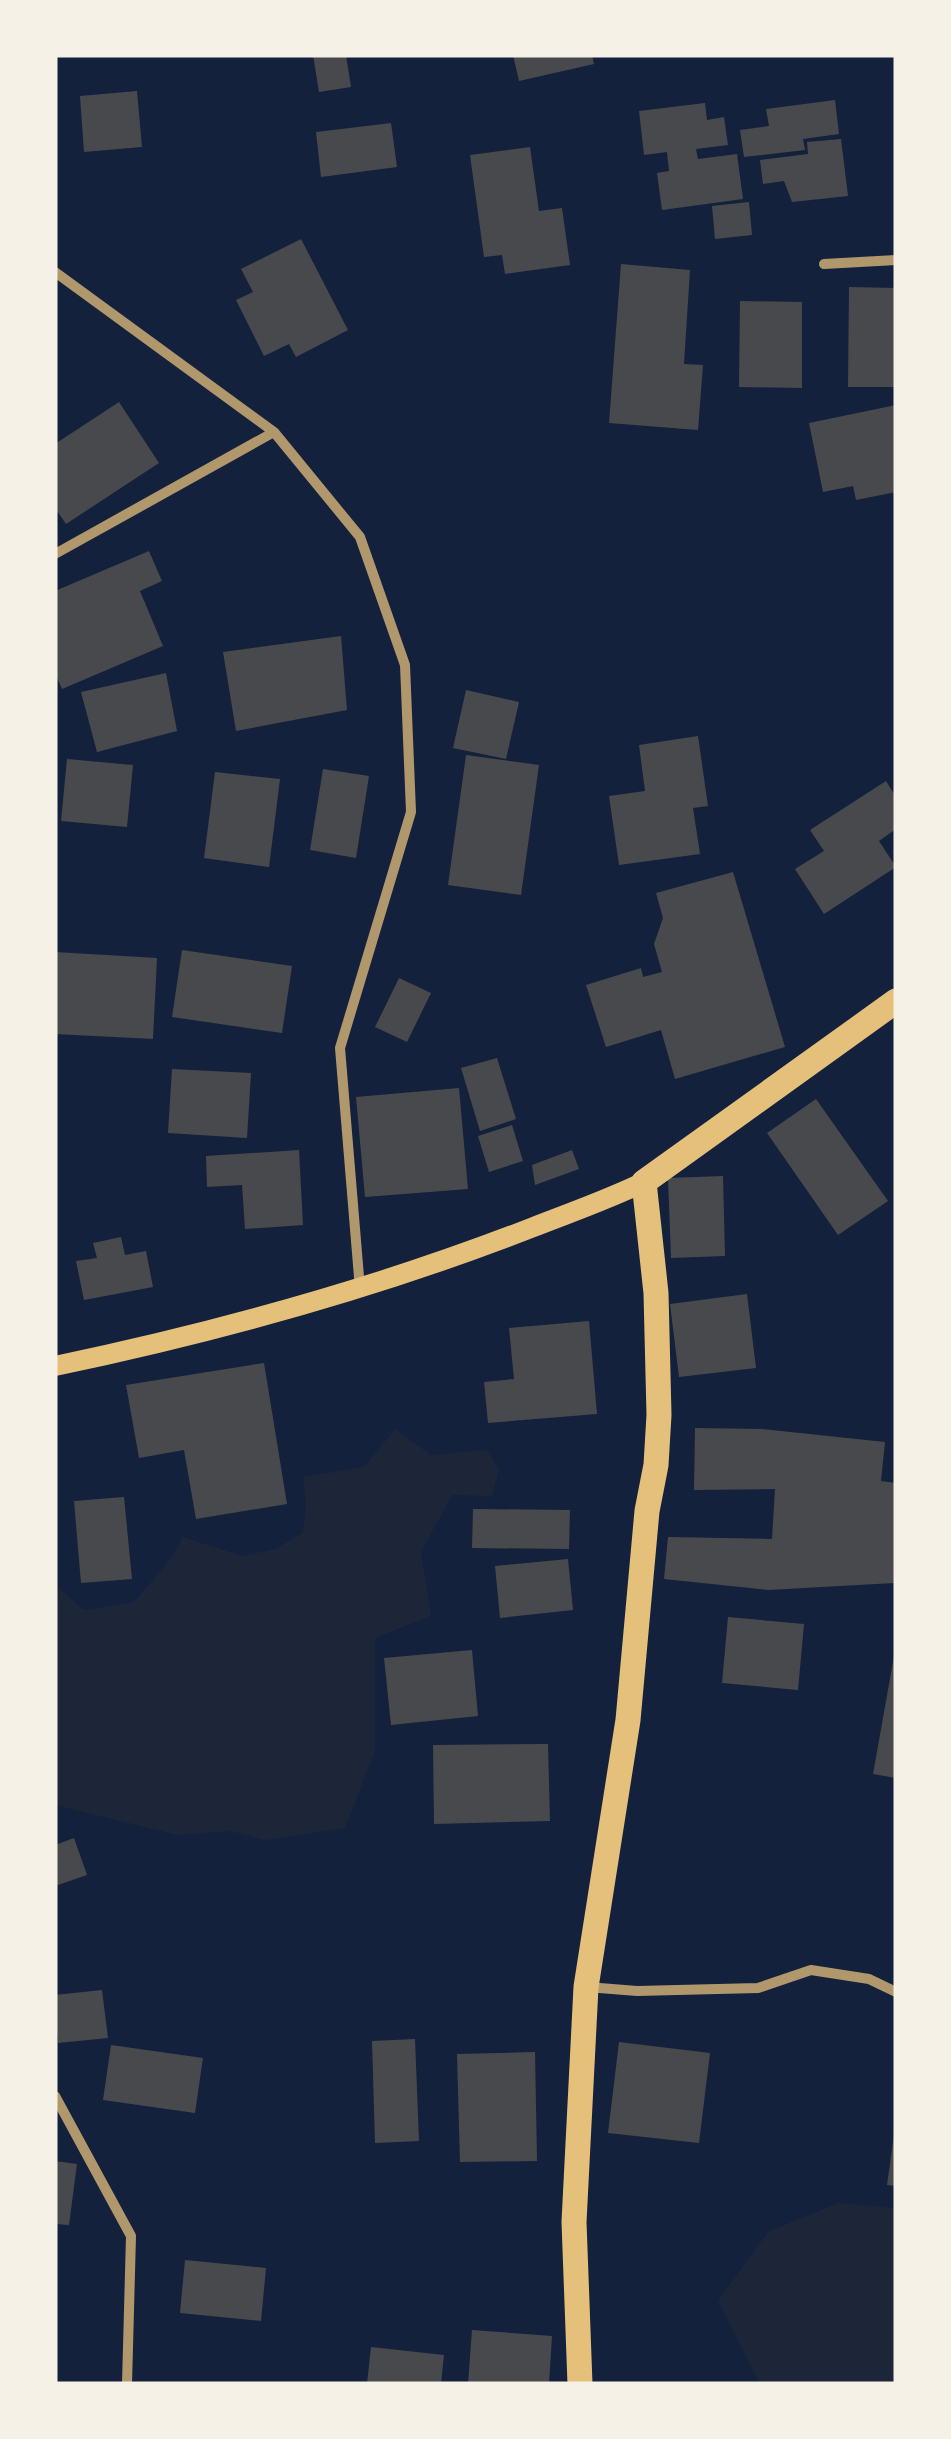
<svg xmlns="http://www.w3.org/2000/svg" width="951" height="2439" font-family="Mulish,sans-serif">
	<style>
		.green { fill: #1d2539 }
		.building { fill: #48494c }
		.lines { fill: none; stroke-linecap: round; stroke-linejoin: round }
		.minor { stroke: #b1986c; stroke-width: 10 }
		.secondary { stroke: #e5c07b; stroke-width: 20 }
		.primary { stroke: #e5c07b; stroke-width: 25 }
	</style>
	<rect width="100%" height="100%" fill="#14213d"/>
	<!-- green -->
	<path class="green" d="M395,1429L431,1455L487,1450L499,1469L492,1496L452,1495L421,1552L431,1616L375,1638V1751L345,1828L265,1840L230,1831L178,1835L55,1805V1585L84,1610L134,1602L169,1561L183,1537L242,1556L276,1549L303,1532L306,1504L303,1477L364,1467Z
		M838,2203L896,2208V2384H760L718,2301L768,2232Z"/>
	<!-- building -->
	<path class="building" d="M313,55H346L351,87L319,92Z
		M513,55H592L594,64L519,81Z
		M137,91L142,147L84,152L80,96Z
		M835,100L839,134L803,139L805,150L744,157L740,130L769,126L766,109Z
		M705,103L707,120L724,117L728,145L696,149L698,159L737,154L743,199L662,210L657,173L669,171L667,152L644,155L639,111Z
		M391,123L397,167L321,177L316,132Z
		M841,139L848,196L792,202L784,181L763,184L760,160L808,154L807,142Z
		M530,147L539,211L562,208L570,265L505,274L502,255L484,257L470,155Z
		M749,202L752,235L715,239L712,206Z
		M301,239L348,330L296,357L289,344L264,356L236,300L253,292L241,269Z
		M621,264L690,270L684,364L703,365L698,430L609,423Z
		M849,287L896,288V387H848Z
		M740,301L802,302V388L739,387Z
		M119,402L159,463L66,524L55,508V444Z
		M896,405V492L856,500L853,486L823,492L809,423Z
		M149,551L162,581L140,591L163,646L62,689L55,673V591Z
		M341,636L347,710L236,731L223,652Z
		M166,673L177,731L97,752L81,692Z
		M466,690L519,702L506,759L453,748Z
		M698,736L708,806L693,808L700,854L619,865L609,796L645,791L639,745Z
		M466,755L539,765L521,895L448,885Z
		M67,759L133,765L127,827L61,821Z
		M323,769L369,776L356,858L310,850Z
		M215,772L280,779L269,867L204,858Z
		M886,781L896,797V829L879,841L896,867L824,914L795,869L824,851L810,830Z
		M733,872L785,1047L675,1079L661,1030L606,1047L586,985L641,968L643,977L662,972L654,944L663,918L656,893Z
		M182,950L292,966L282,1033L172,1017Z
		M55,952L157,958L153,1039L55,1034Z
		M399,978L431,993L407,1042L375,1027Z
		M497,1058L516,1119L480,1131L461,1068Z
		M172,1069L251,1073L247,1138L168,1133Z
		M459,1088L468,1189L365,1197L356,1097Z
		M816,1099L888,1201L838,1235L767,1133Z
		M512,1125L523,1161L489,1172L478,1136Z
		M299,1150L303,1225L245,1229L242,1185L207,1187L206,1156Z
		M572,1150L579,1169L535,1185L532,1165Z
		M723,1176L725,1256L671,1258L668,1178Z
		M121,1237L125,1255L146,1251L153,1287L84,1300L76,1261L97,1258L93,1243Z
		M747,1294L756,1368L679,1377L670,1304Z
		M589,1321L597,1414L488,1423L484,1382L514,1379L509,1328Z
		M264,1363L287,1504L196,1519L184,1450L139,1458L126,1385Z
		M695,1428L761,1429L885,1442L881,1481L896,1483L894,1583L768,1590L664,1579L668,1537L772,1539L775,1489L694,1490Z
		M124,1497L132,1579L81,1583L74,1501Z
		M473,1509L570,1510L569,1549L472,1548Z
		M568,1559L573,1610L500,1618L495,1566Z
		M728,1617L804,1624L798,1690L722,1683Z
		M472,1650L478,1716L391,1725L384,1658Z
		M894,1656L896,1657V1778L873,1774Z
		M548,1744L550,1821L434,1824L433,1745Z
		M74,1838L87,1875L55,1886V1845Z
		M102,1990L108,2038L58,2043L55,1995Z
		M415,2039L419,2141L375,2143L372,2041Z
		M619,2042L710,2053L699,2143L608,2133Z
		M111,2045L203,2058L195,2113L103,2100Z
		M535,2052L537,2161L460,2162L457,2054Z
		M894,2135H896V2186L887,2185Z
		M55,2161L77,2164L69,2225L55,2224Z
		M185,2260L266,2268L261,2321L180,2313Z
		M472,2330L552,2336L549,2384H468Z
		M371,2347L444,2355L441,2384H367Z"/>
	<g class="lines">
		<!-- minor -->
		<path class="minor" d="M824,264L896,260
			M55,272L274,432L360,537L405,665L411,812L340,1048L360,1289
			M55,554L274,432
			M587,1987L637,1991L758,1988L811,1970L869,1979L896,1992
			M55,2096L131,2236L127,2384"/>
		<!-- secondary -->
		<path class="secondary" d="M55,1366C217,1332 377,1288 531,1228C569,1213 607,1200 644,1182"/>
		<!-- primary -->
		<path class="primary" d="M580,2384L574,2222L586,1987L628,1720L647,1511L656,1465L659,1415L656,1293L644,1182L896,1001"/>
	</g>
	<!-- border -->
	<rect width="951" height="2439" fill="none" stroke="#f6f1e7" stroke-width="115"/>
</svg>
